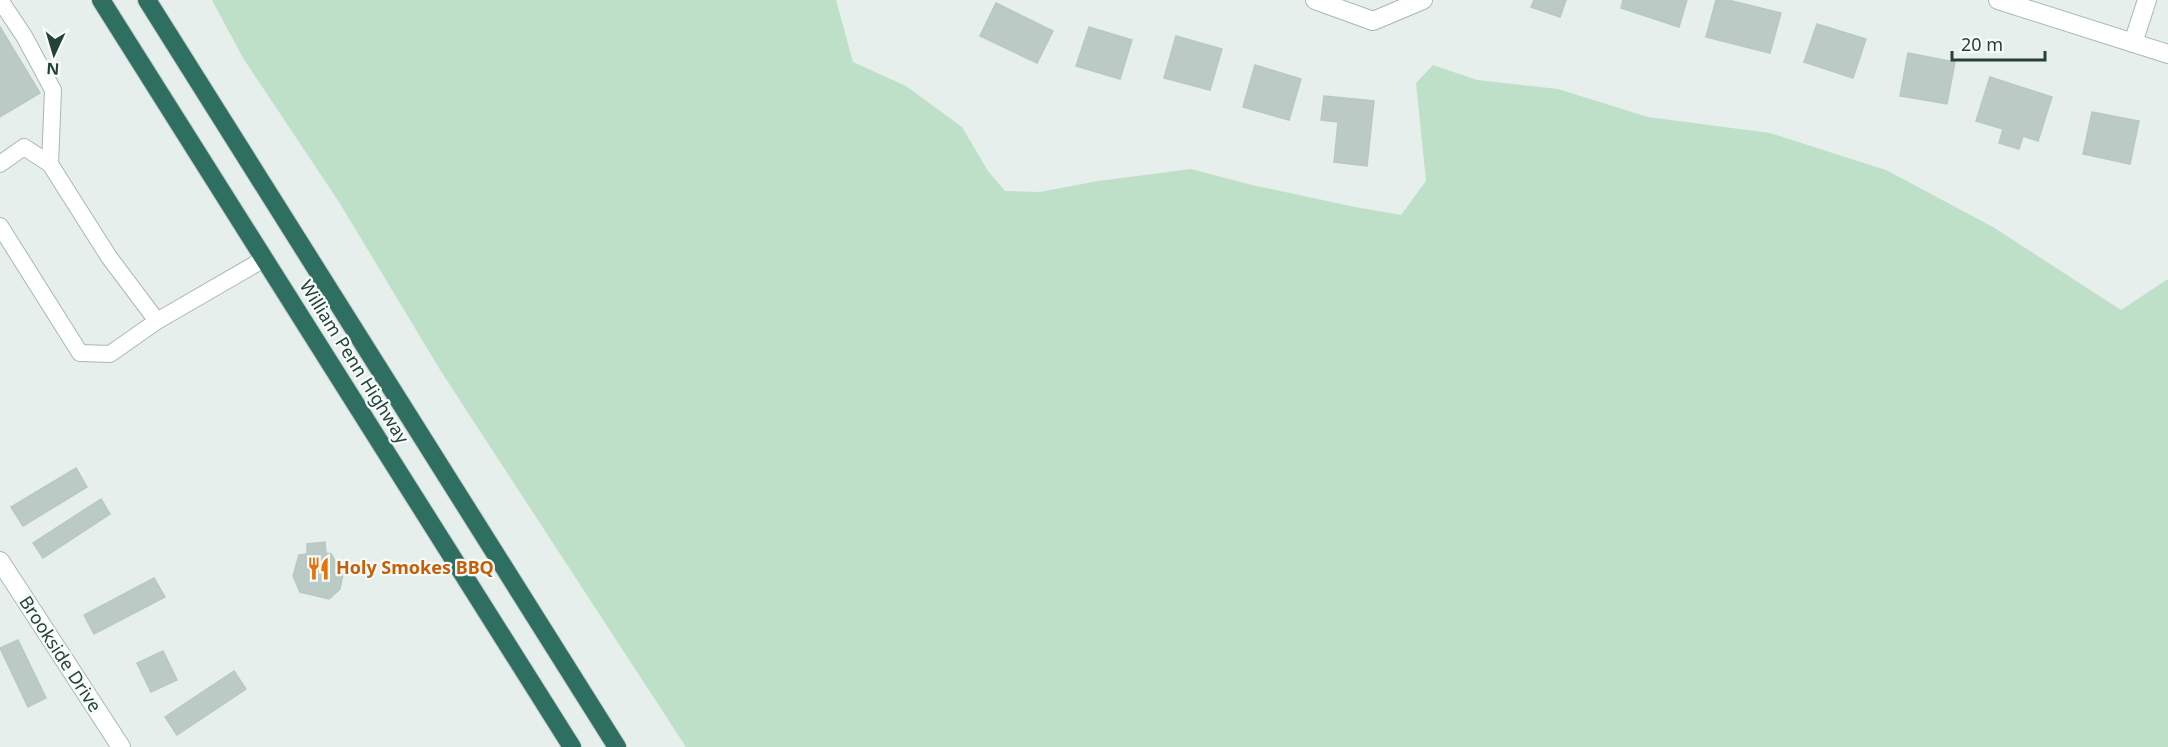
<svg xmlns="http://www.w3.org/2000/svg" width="2168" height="747" font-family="'Noto Sans',sans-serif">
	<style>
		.green { fill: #bfe0c8 }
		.building { fill: #bbcac4; stroke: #b8c9c2; stroke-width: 1.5 }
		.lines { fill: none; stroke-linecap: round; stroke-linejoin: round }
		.lane-casing { stroke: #a8b8b2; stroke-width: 18 }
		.street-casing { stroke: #a8b8b2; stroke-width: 20 }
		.secondary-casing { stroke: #a4bbb3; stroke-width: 20 }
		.highway-casing { stroke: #c2cac8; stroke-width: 20 }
		.lane { stroke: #fff; stroke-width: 16 }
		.street { stroke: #fff; stroke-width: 18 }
		.secondary { stroke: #fff; stroke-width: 18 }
		.highway { stroke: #2f6f62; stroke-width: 18 }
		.labels { text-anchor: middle; stroke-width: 4.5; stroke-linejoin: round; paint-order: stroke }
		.street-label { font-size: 18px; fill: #24423a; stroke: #f7fbf9 }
		.food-label { font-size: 18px; font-weight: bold; fill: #c56008; stroke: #f7fbf9; text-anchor: start }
	</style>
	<rect width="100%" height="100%" fill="#e6efeb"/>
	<!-- green -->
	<path class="green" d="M212,0H836L853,62L906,86L962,127L988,171L1005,191L1040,192L1098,181L1191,169L1252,185L1355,207L1401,215L1426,181L1416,83L1433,65L1477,80L1558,89L1648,117L1770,133L1886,170L1993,227L2121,310L2168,279V747H686L442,373L339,202L243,58Z"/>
	<!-- building -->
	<path class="building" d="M1534,0H1566L1560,17L1531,7Z
		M1623,0H1687L1679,27L1621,8Z
		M1716,0H1728L1781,13L1770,53L1706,37Z
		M996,3L1053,31L1037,63L980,36Z
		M1817,24L1866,39L1853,78L1804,62Z
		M0,27L40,93L0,117Z
		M1089,27L1132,40L1120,79L1076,66Z
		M1176,36L1222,49L1210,90L1164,78Z
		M1908,53L1955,62L1947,104L1900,96Z
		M1255,65L1301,79L1289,120L1243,107Z
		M1990,77L2052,97L2038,141L2023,136L2019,149L1999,143L2003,129L1976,121Z
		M1324,96L1374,101L1367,166L1334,162L1338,122L1321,120Z
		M2092,112L2139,121L2130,164L2083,154Z
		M76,468L87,487L23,526L11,507Z
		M101,499L110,514L43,558L33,543Z
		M325,542L326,553L331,554L343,574L340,589L329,599L300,592L293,576L299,555L307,554V544Z
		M154,578L165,597L94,634L84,615Z
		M18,640L46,698L28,707L0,648Z
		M163,651L177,680L151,692L137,663Z
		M234,671L246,689L177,735L165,717Z"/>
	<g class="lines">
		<defs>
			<path id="lane" d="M0,0L24,36L53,90L50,164
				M0,164L24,147L50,164L109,257L157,321
				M0,226L80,353L110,354L157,321L264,259"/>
			<path id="street" d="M1315,0L1373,21L1423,0
				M2133,43L2147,0
				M0,561L121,747"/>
			<path id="secondary" d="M1998,0L2168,54"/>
			<path id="highway" d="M101,0L572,747
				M147,0L617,747"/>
		</defs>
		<!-- lane casing -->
		<use href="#lane" class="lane-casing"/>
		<!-- street casing -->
		<use href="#street" class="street-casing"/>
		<!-- secondary casing -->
		<use href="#secondary" class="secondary-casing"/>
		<!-- highway casing -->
		<use href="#highway" class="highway-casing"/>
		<!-- lane -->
		<use href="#lane" class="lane"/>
		<!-- street -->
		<use href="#street" class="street"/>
		<!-- secondary -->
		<use href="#secondary" class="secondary"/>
		<!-- highway -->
		<use href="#highway" class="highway"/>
	</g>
	<!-- icons -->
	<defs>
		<symbol id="restaurant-bare" viewBox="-9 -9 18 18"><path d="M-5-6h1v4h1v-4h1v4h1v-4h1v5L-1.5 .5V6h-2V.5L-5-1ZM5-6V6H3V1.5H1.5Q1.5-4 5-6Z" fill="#e8710a" stroke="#f7fbf9" stroke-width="2.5" paint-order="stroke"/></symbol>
	</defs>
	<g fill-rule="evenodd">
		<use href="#restaurant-bare" x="302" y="552" width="33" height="33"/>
	</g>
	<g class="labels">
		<!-- street labels -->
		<g class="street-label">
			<text transform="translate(354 362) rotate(58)" y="6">William Penn Highway</text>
			<text transform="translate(60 654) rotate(57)" y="6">Brookside Drive</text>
		</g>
		<!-- food labels -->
		<g class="food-label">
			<text x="336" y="574">Holy Smokes BBQ</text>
		</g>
	</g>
	<!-- north arrow -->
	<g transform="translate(54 54) rotate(184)" stroke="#f7fbf9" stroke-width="4.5" paint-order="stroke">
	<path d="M0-4.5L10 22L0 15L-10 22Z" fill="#24423a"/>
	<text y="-9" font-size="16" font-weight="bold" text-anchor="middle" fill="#24423a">N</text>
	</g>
	<!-- scale -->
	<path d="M1952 51v9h93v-9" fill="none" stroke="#24423a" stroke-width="3"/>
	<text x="1961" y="51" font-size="18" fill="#24423a" stroke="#f7fbf9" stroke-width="4.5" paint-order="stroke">20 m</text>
</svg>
